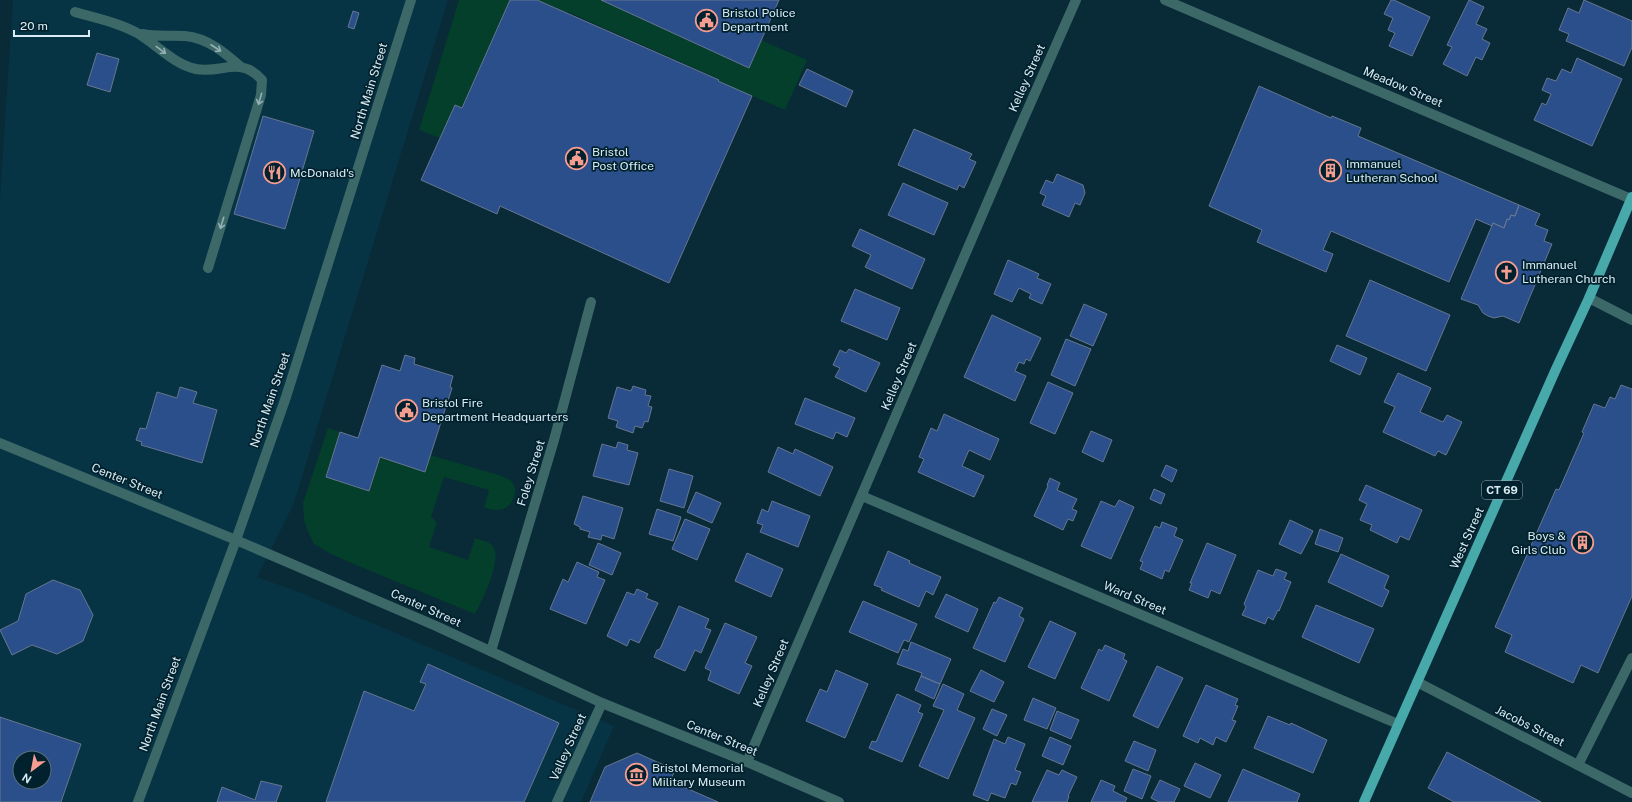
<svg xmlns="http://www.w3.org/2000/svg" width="1632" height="802" font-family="'Public Sans',sans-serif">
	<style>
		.built { fill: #073444; fill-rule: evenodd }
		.green { fill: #033f2a }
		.building { fill: #2b4f8b; stroke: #667690; fill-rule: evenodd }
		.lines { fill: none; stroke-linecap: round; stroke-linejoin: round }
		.service { stroke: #3d6868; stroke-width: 10 }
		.minor { stroke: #3d6868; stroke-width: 10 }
		.tertiary { stroke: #3d6868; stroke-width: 10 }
		.primary { stroke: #48a9aa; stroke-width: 10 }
		.oneway { stroke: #93b0b4 }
		.labels { text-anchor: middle; stroke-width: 3.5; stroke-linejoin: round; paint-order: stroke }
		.shield { fill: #00212d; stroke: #98aeb8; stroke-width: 1 }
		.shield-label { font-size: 11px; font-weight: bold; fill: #d9ebf3 }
		.poi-label { font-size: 12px; fill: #d9ebf3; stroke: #00212d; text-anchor: start }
		.street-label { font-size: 12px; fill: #d9ebf3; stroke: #00212d }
	</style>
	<rect width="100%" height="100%" fill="#092a37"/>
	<!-- built -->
	<path class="built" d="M13,0H448L294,503L257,577L299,592L614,726L581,802H0V199ZM20,758H44V782H20Z"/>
	<!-- green -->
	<path class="green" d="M459,0H510L462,108L455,105L440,138L419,130Z
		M537,0H601L748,68L761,40L807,60L785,110L718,81L719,79L568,12L567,13Z
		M328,428L340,432L326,477L369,491L380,457L425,472L430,455L502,476C505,478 509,479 511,481C520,488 513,506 503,509C496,511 490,509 484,508L489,490L444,477L431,517L437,522L429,547L468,560L475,538C480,540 488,541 492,545C504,557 482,601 475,614L356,565L331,554L314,544L308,532L304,520L303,503Z"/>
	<!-- building -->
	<path class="building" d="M510,0H537L719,80L718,81L752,96L669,283L500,206L497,214L421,180L455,105L462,108Z
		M601,0H779L749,68Z
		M1391,0H1394L1430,17L1412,56L1389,46L1395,33L1388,30L1393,18L1384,14Z
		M1469,0L1484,7L1476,24L1487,29L1482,39L1490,43L1482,60L1476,57L1467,76L1443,64L1452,47L1447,45Z
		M1584,0L1632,21V47L1624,66L1566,41L1569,34L1559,30L1568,8L1579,13Z
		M353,11L359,13L354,29L348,27Z
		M97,53L119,59L110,92L87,85Z
		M1577,58L1622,79L1592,146L1534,120L1542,103L1546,105L1551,94L1542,90L1547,78L1556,81L1562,69L1571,73Z
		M807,69L853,91L846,107L799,85Z
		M1259,86L1331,118L1332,116L1361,128L1358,136L1519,205L1515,216L1511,215L1509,220L1507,219L1504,228L1493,223L1492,226L1476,219L1449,282L1331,231L1323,250L1333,254L1326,272L1257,242L1262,230L1209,206Z
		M263,116L314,131L285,229L234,214Z
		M914,129L972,154L969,159L976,162L964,188L959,185L957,190L898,165Z
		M1057,174L1083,185L1085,193L1080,205L1075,203L1069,217L1042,205L1046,196L1040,193L1046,180L1053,183Z
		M903,183L948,203L934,235L888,215Z
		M1519,205L1540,214L1535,225L1548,230L1544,241L1552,244L1519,323L1503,316L1494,318L1488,316L1483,313L1478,305L1461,299L1493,223L1504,228L1507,219L1509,220L1511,215L1515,216Z
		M860,229L925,259L912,289L865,267L871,255L852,246Z
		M1008,260L1039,274L1037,278L1051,284L1042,304L1029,298L1031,294L1019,288L1012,302L994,294Z
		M1370,280L1450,315L1426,371L1346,336Z
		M855,289L900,308L887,340L841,321Z
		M1084,304L1107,314L1093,346L1070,336Z
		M992,315L1041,338L1030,361L1026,359L1024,364L1019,362L1015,371L1026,376L1015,401L964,377Z
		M1066,339L1091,349L1075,386L1051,375Z
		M1337,345L1367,358L1360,375L1330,361Z
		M849,349L880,363L866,392L835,377L840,368L833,365L840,350L846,353Z
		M405,355L415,358L414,364L453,376L450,387L452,388L425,472L380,457L369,491L326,477L340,432L358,438L382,365L400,371Z
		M1398,373L1431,388L1420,412L1443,422L1447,415L1462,422L1446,455L1438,451L1435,456L1383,432L1395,407L1384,402Z
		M1048,382L1073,393L1055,434L1030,423Z
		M1621,385L1632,389V596L1598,673L1581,665L1573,683L1505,652L1512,635L1495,627L1556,489L1559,490L1584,433L1582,432L1594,404L1605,408L1610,397L1615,399Z
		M633,386L646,390L645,395L651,396L648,406L652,407L648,422L645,421L642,428L635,426L633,433L616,427L618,421L608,418L617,387L631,391Z
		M180,387L197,392L193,403L217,410L202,463L141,445L142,442L136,440L140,428L146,429L157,392L177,398Z
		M805,398L855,418L847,437L836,432L833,439L795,424Z
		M944,414L999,439L990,460L969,450L962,466L984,476L974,497L918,472L924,459L919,457L931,428L937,431Z
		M1091,431L1112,440L1103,462L1082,452Z
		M618,442L628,445L627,450L638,453L629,485L593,476L602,444L616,448Z
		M778,447L793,454L795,449L833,467L820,496L768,472Z
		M1166,465L1177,470L1172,482L1161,476Z
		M669,469L693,476L684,508L660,501Z
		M1050,478L1060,483L1057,490L1077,499L1072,509L1077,511L1073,521L1068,519L1063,530L1034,516L1048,486L1047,485Z
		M1366,485L1422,510L1409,540L1400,536L1397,543L1370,530L1372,525L1360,520L1367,504L1359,500Z
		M1154,489L1165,494L1161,504L1150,499Z
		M696,492L721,503L712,523L687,512Z
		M583,496L623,508L614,539L602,535L601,540L588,537L590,532L580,529V527L574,524Z
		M1119,500L1134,507L1111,559L1081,546L1101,501L1115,507Z
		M772,501L810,516L798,547L760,532L763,525L757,523L762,509L768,512Z
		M657,509L681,517L673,541L649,534Z
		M685,519L710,529L697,560L672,549Z
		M1290,520L1313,531L1301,554L1279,544Z
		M1162,522L1177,528L1174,536L1183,540L1169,572L1165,570L1162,579L1140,569L1143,562L1140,561L1155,526L1160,528Z
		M1320,529L1343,538L1338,552L1315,544Z
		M598,543L621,553L612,575L589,565Z
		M1207,543L1236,555L1220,594L1211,590L1208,598L1189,590L1192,583H1190Z
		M888,551L910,561L909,563L941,577L933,595L926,591L919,607L881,590L882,588L874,585Z
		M747,553L783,569L771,597L735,581Z
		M1341,554L1389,576L1384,588L1389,591L1382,607L1328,582Z
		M577,562L599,572L597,577L605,580L586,624L550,609L563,579L568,582Z
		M1276,569L1287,573L1284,579L1291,582L1279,611L1278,610L1273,620L1268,617L1265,624L1242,615L1246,607L1244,604L1258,570L1273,576Z
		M53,580L80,590L93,615L83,641L57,654L32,645L12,655L0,630L18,621L26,594Z
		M637,589L648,594L646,598L658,603L639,643L630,639L627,646L607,636L627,592L634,595Z
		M946,594L978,609L968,632L935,617Z
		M999,597L1023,608L1019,616L1024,619L1005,662L973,648L994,602L996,603Z
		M863,601L917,624L909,642L904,640L898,653L849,632Z
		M1316,605L1374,629L1359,663L1302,637Z
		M679,606L709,619L705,628L711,630L701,653L695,650L685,671L654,657L657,650L660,649Z
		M1050,621L1076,633L1055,679L1028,667Z
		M725,623L757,637L745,663L752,666L739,694L708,680L711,671L705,668Z
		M911,642L951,659L940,684L921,676L922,673L897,664L903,649L908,651Z
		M1105,645L1125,654L1123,659L1127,661L1109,701L1081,688L1099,649L1102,651Z
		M428,664L559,723L524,802H326L364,691L414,711L426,684L420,682Z
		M1157,666L1183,678L1158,728L1133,716Z
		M836,670L868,684L845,738L806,721L820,689L827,692Z
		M981,670L1004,682L994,702L970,691Z
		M921,676L940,684L934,699L915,690Z
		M943,684L964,694L957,710L975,718L948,779L919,766L944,710L933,706Z
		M1206,685L1238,699L1235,705L1238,706L1232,720L1236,721L1226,742L1216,737L1213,745L1200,738L1198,743L1183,736Z
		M897,694L921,705L918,712L923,714L902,762L869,748L872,741L876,742Z
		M1033,698L1056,708L1047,729L1024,720Z
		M992,709L1007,715L997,736L983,729Z
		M1057,711L1079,720L1071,739L1050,730Z
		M1268,716L1290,725L1291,723L1327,740L1313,773L1254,748Z
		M0,717L81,744L61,802H0ZM20,758H44V782H20Z
		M1008,737L1025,744L1015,770L1021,772L1016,785L1011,783L1005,798L991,793L988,801L973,795L994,739L1005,744Z
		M1050,737L1071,746L1063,765L1042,756Z
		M1134,741L1156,750L1148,771L1125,761Z
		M1447,752L1541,802H1454L1428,788Z
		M637,753L675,770L670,781L718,802H590L605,767Z
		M1195,763L1221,775L1210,798L1184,786Z
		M1133,769L1151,776L1142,799L1124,791Z
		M1243,769L1300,794L1297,802H1228Z
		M1047,770L1059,775L1062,770L1077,777L1068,796H1069L1067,802H1032Z
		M1101,780L1115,786L1113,791L1127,798L1125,802H1091Z
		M1160,780L1180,789L1174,802H1159L1151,798Z
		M261,781L282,786L276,802H217L222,787L255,800Z"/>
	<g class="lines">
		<!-- service -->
		<path class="service" d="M75,12C96,18 120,23 139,34C158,46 174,64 196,69C222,74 240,55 262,80L261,95L208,268
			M142,34C157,37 170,35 185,36C208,38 225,53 241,67
			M1578,765L1632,658"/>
		<!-- minor -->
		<path class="minor" d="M1165,0L1631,199
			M1589,298L1632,320
			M862,496L1398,724
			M491,651L554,440L591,302
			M1417,682L1632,793
			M747,762L1016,136L1076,0
			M557,802L602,703"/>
		<!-- tertiary -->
		<path class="tertiary" d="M0,443L236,540L436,626L602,703L747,762L839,802
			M138,802L236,540L286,397L411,0"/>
		<!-- primary -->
		<path class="primary" d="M1364,802L1556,369L1589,298L1632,197"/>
	</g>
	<!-- one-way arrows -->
	<defs><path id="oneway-shaft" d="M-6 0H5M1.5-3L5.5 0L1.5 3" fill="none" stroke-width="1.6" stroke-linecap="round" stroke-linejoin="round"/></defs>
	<g class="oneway">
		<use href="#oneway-shaft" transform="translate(216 48) rotate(33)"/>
		<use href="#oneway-shaft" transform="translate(161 50) rotate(37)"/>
		<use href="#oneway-shaft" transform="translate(260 99) rotate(106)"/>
		<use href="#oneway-shaft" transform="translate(222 223) rotate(107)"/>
	</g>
	<!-- icons -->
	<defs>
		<symbol id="civic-ring" viewBox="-11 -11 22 22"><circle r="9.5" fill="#00212d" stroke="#f59d90" stroke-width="1.5"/><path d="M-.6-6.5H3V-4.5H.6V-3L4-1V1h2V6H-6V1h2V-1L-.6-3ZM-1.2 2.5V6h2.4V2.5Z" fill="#f59d90"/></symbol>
		<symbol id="building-ring" viewBox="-11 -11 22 22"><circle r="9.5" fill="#00212d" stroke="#f59d90" stroke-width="1.5"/><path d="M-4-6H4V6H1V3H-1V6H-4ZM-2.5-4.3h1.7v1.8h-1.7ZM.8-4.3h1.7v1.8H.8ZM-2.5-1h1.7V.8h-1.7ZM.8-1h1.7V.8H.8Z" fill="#f59d90"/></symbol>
		<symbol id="restaurant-ring" viewBox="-11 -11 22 22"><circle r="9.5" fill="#00212d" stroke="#f59d90" stroke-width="1.5"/><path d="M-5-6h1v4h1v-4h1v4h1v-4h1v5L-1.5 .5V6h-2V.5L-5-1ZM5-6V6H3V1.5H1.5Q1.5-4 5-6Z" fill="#f59d90"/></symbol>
		<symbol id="church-ring" viewBox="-11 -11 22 22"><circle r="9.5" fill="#00212d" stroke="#f59d90" stroke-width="1.5"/><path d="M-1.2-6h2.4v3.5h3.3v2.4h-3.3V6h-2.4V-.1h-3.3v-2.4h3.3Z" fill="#f59d90"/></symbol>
		<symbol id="museum-ring" viewBox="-11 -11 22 22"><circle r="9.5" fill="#00212d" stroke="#f59d90" stroke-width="1.5"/><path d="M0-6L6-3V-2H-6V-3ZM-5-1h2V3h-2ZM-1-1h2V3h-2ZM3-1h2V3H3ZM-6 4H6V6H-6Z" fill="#f59d90"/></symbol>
	</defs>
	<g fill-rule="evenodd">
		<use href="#civic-ring" x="694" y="8" width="25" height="25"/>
		<use href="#civic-ring" x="564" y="146" width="25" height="25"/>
		<use href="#building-ring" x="1318" y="158" width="25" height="25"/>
		<use href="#restaurant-ring" x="262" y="160" width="25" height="25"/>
		<use href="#church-ring" x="1494" y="260" width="25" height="25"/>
		<use href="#civic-ring" x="394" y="398" width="25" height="25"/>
		<use href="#building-ring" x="1570" y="530" width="25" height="25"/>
		<use href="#museum-ring" x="624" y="762" width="25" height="25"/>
	</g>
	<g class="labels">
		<!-- shield labels -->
		<rect class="shield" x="1482" y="481" width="40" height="18" rx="3"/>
		<g class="shield-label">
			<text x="1502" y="494">CT 69</text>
		</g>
		<!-- poi labels -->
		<g class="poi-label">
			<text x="722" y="17">Bristol Police<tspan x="722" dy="14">Department</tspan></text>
			<text x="592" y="156">Bristol<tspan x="592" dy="14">Post Office</tspan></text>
			<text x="1346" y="168">Immanuel<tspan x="1346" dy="14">Lutheran School</tspan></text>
			<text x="290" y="177">McDonald's</text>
			<text x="1522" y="269">Immanuel<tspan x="1522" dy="14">Lutheran Church</tspan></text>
			<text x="422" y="407">Bristol Fire<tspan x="422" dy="14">Department Headquarters</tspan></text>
			<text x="1566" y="540" text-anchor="end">Boys &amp;<tspan x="1566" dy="14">Girls Club</tspan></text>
			<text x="652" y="772">Bristol Memorial<tspan x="652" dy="14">Military Museum</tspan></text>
		</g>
		<!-- street labels -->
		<g class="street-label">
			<text transform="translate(1027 78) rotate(-66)" y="4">Kelley Street</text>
			<text transform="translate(1403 87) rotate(23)" y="4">Meadow Street</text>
			<text transform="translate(369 91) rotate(-73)" y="4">North Main Street</text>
			<text transform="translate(899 376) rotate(-67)" y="4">Kelley Street</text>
			<text transform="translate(270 400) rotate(-71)" y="4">North Main Street</text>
			<text transform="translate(531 473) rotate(-73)" y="4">Foley Street</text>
			<text transform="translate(127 481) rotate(22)" y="4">Center Street</text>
			<text transform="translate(1467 538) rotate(-66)" y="4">West Street</text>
			<text transform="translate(1135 598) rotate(23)" y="4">Ward Street</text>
			<text transform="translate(426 608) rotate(24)" y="4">Center Street</text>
			<text transform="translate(771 673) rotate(-67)" y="4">Kelley Street</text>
			<text transform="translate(160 704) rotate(-70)" y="4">North Main Street</text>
			<text transform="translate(1530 726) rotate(27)" y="4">Jacobs Street</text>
			<text transform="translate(722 738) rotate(22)" y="4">Center Street</text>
			<text transform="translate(568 747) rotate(-66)" y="4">Valley Street</text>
		</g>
	</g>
	<!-- north arrow -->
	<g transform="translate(32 770) rotate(212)"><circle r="19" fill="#00212d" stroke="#57727c"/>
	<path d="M0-3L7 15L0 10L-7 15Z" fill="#f59d90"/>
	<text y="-6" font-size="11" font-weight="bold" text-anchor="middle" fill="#d9ebf3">N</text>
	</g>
	<!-- scale -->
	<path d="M14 30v6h75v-6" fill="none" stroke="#d9ebf3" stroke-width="2"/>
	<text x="20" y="30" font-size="12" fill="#d9ebf3" stroke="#00212d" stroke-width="3" paint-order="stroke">20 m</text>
</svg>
